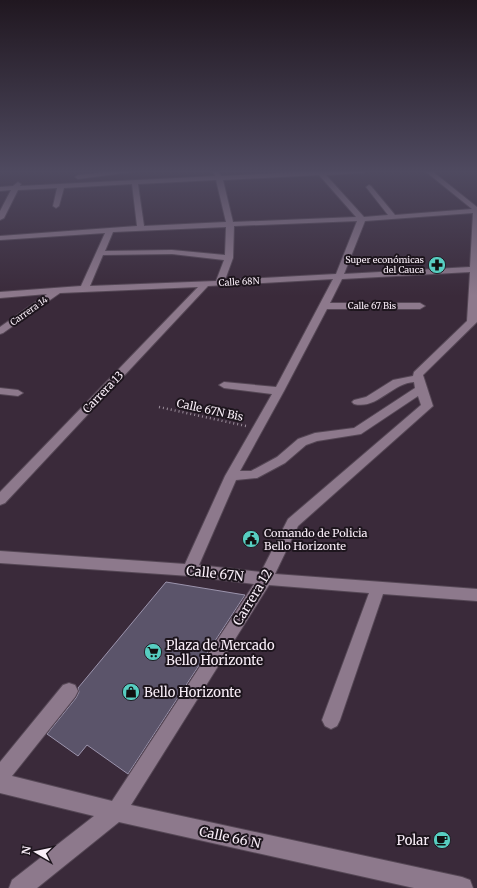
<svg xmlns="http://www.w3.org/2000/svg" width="477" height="888" font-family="Merriweather,serif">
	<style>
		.building { fill: #5b546a; stroke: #9c94ad }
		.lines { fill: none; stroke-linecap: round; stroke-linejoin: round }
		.street-casing { stroke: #554755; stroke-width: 2 }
		.path { stroke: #9b8e9b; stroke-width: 2.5; stroke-dasharray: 1 3; stroke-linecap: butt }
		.street { fill: #8d798c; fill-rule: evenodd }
		.labels { text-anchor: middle; stroke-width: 4; stroke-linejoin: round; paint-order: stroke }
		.far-poi-label { font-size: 9px; fill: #f9eef8; stroke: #1d151d; text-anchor: end }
		.far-street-label { font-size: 9px; fill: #f9eef8; stroke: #1d151d }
		.street-label { font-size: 11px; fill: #f9eef8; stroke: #1d151d }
		.poi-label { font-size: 11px; fill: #f9eef8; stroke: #1d151d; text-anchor: start }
		.near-street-label { font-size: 13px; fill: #f9eef8; stroke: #1d151d }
		.near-poi-label { font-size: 13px; fill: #f9eef8; stroke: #1d151d; text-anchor: start }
	</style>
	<rect width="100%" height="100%" fill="#3a2a3a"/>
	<!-- building -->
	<path class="building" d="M166,582L245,595L128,774L87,745L78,756L47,734L76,698L79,692L78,688Z"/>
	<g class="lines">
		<defs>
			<path id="street" d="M114,171H139L78,179L75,177L78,175Z
				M212,171H218L221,176L316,171H366L363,173L326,175L364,217L388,215L366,187L369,185L371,186L395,215L472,209L425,171H432L477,207V322L423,375L433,406L298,526L275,574L477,589V601L383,594L340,720L337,726L331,729L325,726L322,720L369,593L269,585L131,805L462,877L470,880L473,888H414L119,822L37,888H9L12,880L94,816L0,793V762L63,685L69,683L75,685L78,691L75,697L12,776L112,801L254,584L190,576L0,563V551L185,564L225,476L272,394L224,388L219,385L224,382L276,387L333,279L208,286L5,503L0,505V492L198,287L60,293L3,333L0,334V327L47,294L0,298V292L81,286L105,233L0,240V236L137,226L132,184L64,188L59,206L56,208L53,206L57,188L18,190L4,218L0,220V211L11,190L0,191V187L13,186L18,182L21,184L20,186L215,176ZM319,175L356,217L233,222L223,180ZM216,180L226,222L144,226L138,184ZM473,213L470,267L344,274L365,221ZM357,221L336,274L225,280L233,258L234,226ZM226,227L225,255L172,250L105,251L113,232ZM172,254L224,260L216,281L90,286L103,255ZM470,272L467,321L414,372L413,376L393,380L366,397L354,400L352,402L354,404C377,410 392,383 414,382L415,388L354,428L315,433L298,439L277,457L251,471H240L284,391L327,309H420L425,306L420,303H330L342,279ZM418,396L421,405L288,519L261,572L199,565L236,480L257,478L285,463L306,445L317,441L361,434Z
				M0,388L18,390L23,393L18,396L0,394Z"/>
		</defs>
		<!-- street casing -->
		<use href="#street" class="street-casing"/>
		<!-- path -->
		<path class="path" d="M159,407L246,426"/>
		<!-- street -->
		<use href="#street" class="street"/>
	</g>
	<!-- sky -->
	<linearGradient id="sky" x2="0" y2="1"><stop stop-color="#201720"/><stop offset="0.58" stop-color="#4f4a60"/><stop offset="1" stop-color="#4f4a60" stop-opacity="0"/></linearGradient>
	<rect width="477" height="296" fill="url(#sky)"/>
	<!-- icons -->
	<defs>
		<symbol id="pharmacy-disc" viewBox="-11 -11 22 22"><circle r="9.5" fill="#57cec1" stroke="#1d151d"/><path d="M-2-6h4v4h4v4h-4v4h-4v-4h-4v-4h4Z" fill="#111"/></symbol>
		<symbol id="civic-disc" viewBox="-11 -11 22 22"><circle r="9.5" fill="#57cec1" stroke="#1d151d"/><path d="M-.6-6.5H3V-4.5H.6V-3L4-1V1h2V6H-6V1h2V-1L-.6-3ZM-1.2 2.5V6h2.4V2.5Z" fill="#111"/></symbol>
		<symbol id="supermarket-disc" viewBox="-11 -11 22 22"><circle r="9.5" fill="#57cec1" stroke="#1d151d"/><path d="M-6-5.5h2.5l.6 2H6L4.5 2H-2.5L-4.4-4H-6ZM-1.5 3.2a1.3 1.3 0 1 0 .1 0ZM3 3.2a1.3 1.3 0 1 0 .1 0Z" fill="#111"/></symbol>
		<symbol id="shop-disc" viewBox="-11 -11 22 22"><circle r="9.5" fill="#57cec1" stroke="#1d151d"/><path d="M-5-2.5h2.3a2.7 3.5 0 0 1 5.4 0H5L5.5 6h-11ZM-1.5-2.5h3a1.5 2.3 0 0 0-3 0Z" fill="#111"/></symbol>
		<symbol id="cafe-disc" viewBox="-11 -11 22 22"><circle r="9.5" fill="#57cec1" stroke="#1d151d"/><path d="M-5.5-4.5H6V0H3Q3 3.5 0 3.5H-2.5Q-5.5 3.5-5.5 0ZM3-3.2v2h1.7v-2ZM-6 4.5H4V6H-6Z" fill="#111"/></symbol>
	</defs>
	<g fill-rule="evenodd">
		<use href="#pharmacy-disc" x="427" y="255" width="20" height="20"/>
		<use href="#civic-disc" x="241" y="529" width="20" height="20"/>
		<use href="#supermarket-disc" x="143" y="642" width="20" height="20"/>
		<use href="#shop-disc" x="121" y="682" width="20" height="20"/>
		<use href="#cafe-disc" x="432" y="830" width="20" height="20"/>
	</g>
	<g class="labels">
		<!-- far-poi labels -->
		<g class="far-poi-label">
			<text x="424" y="263">Super económicas<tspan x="424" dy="10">del Cauca</tspan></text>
		</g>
		<!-- far-street labels -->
		<g class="far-street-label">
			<text transform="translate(239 282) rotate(-3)" y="3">Calle 68N</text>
			<text x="372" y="309">Calle 67 Bis</text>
			<text transform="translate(29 311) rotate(-35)" y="3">Carrera 14</text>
		</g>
		<!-- street labels -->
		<g class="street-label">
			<text transform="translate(103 392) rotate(-46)" y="4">Carrera 13</text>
			<text transform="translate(210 410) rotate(12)" y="4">Calle 67N Bis</text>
		</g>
		<!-- poi labels -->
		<g class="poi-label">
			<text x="264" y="537">Comando de Policia<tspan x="264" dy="13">Bello Horizonte</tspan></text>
		</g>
		<!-- near-street labels -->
		<g class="near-street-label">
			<text transform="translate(215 573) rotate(6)" y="5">Calle 67N</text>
			<text transform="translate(252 597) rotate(-59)" y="5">Carrera 12</text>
			<text transform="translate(230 837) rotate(12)" y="5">Calle 66 N</text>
		</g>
		<!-- near-poi labels -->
		<g class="near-poi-label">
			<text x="166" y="650">Plaza de Mercado<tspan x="166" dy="15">Bello Horizonte</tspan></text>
			<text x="144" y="697">Bello Horizonte</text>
			<text x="429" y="845" text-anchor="end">Polar</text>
		</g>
	</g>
	<!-- north arrow -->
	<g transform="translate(36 852) rotate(279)" stroke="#1d151d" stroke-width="3" paint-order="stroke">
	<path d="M0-3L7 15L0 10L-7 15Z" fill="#f9eef8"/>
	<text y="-6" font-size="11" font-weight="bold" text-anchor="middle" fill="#f9eef8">N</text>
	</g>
</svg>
